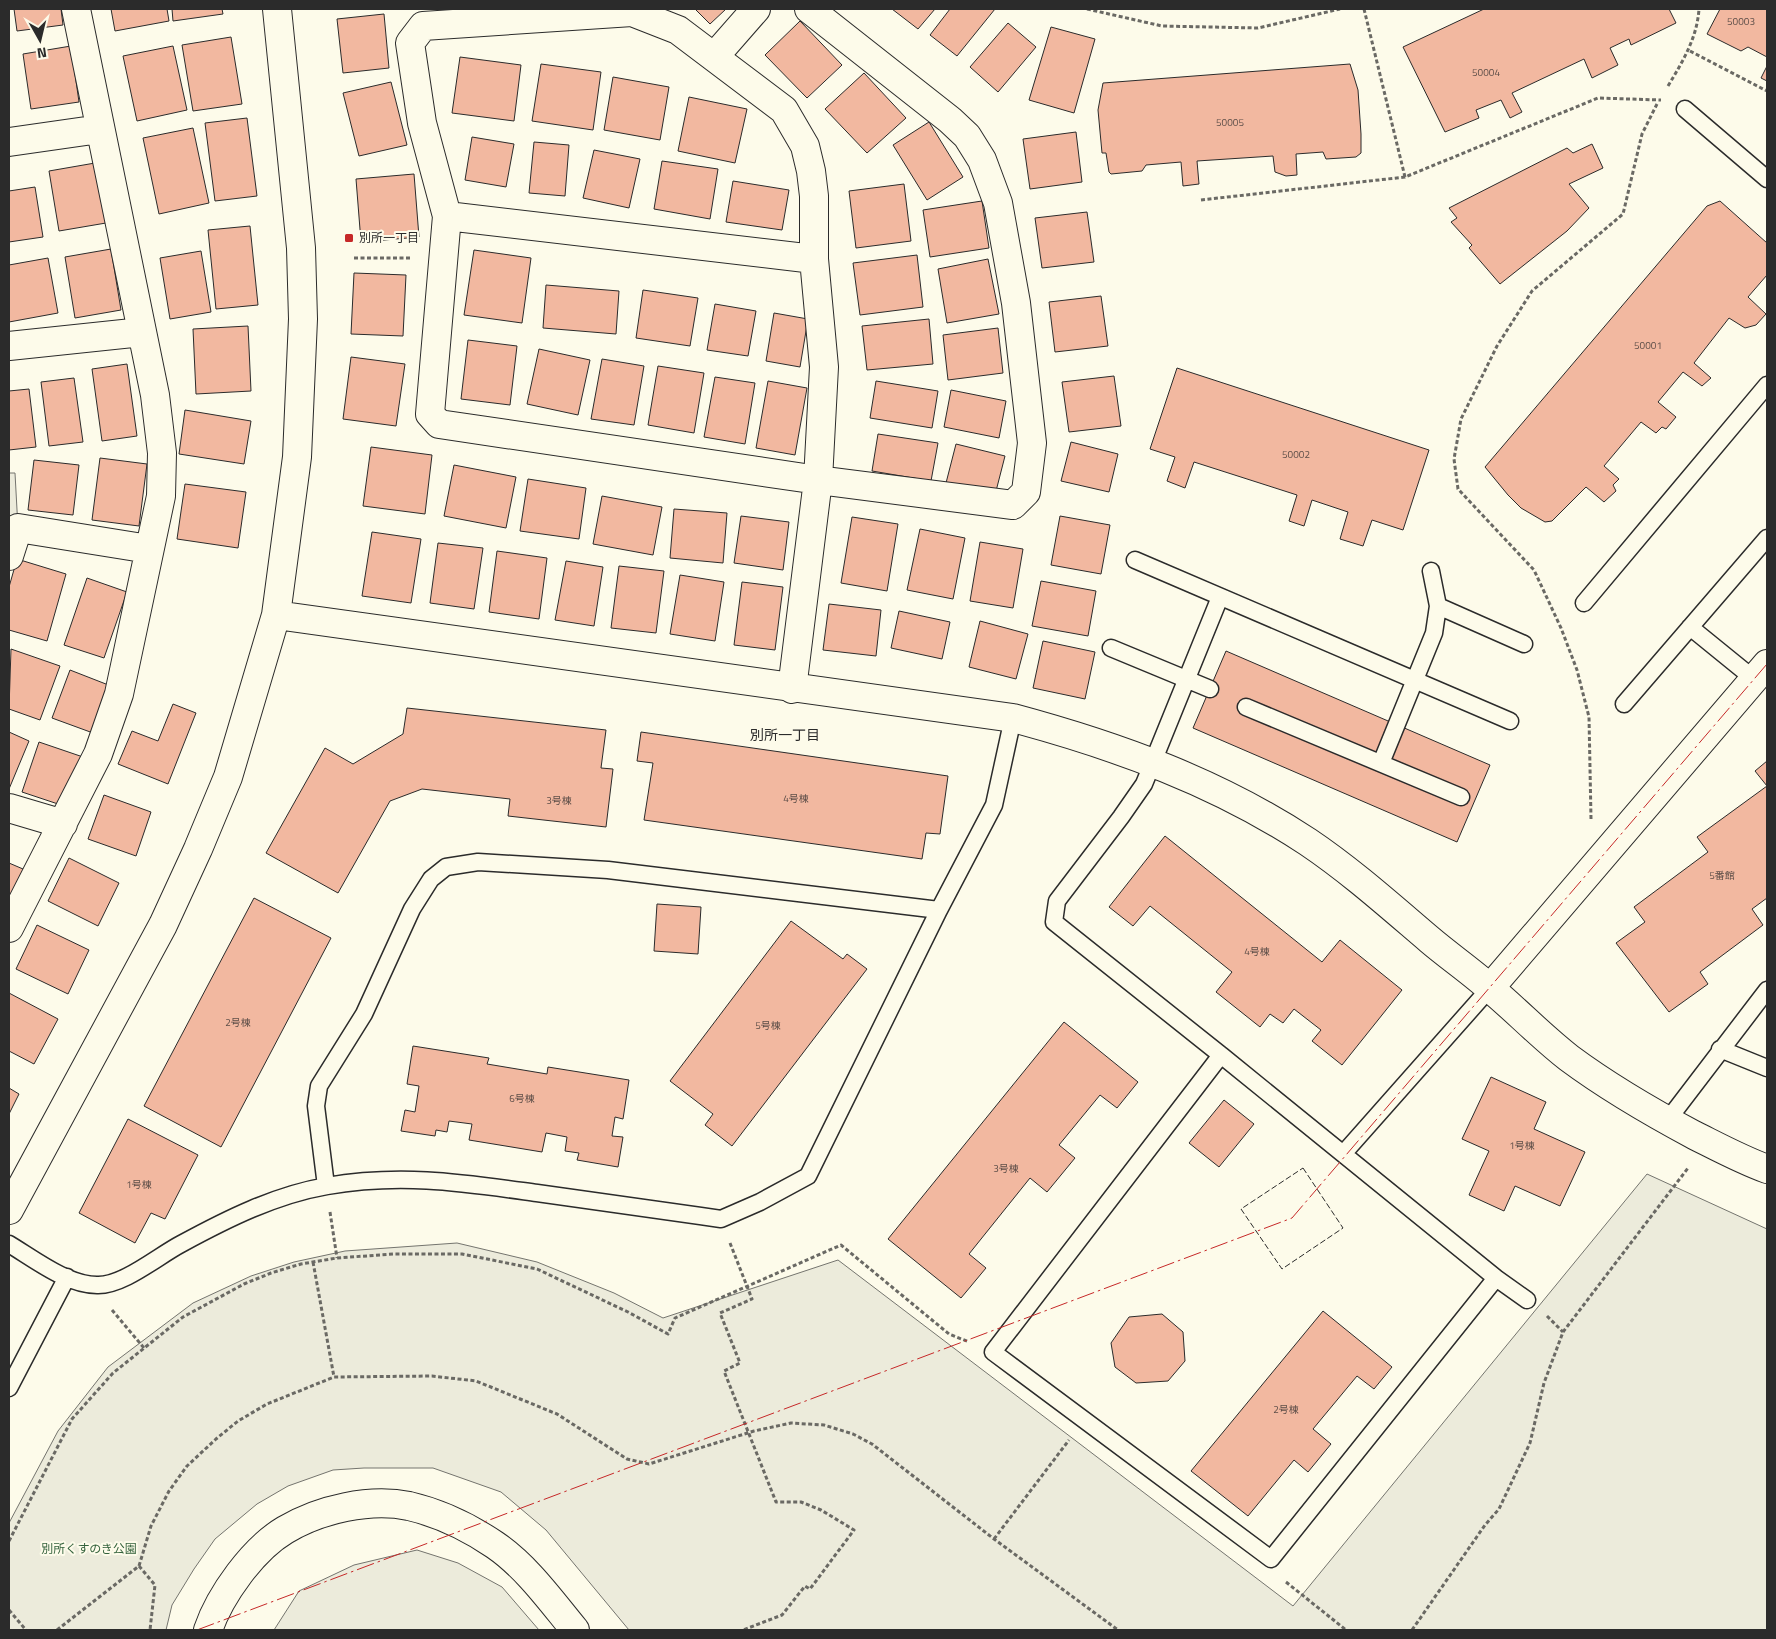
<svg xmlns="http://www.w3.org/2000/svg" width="1776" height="1639" font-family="'Titillium Web','Noto Sans JP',sans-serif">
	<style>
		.green { fill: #ecebdb; stroke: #74746e }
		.building { fill: #f2b8a0; stroke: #2b2b2b }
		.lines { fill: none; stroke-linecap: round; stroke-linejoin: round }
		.service-casing { stroke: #2b2b2b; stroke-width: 19 }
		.minor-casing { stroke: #2b2b2b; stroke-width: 30 }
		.tertiary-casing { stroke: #2b2b2b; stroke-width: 30 }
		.path { stroke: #6a6964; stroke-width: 3; stroke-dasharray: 4 2.5; stroke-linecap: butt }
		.service { stroke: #fdfbea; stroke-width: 16 }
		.minor { stroke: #fdfbea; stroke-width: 28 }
		.tertiary { stroke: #fdfbea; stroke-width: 28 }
		.fence { stroke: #2b2b2b; stroke-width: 1; stroke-dasharray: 6 2.5; stroke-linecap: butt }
		.power { stroke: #c62828; stroke-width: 1; stroke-dasharray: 18 4 2.5 4; stroke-linecap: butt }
		.poi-dot { fill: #c62828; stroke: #fdfbea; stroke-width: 2 }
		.labels { text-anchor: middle; stroke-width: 4; stroke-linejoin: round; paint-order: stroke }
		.number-label { font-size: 10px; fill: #5d4e48 }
		.poi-label { font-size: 12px; fill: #2b2b2b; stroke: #fdfbea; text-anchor: start }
		.park-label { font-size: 12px; fill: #34623c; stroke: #fdfbea }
		.neighbourhood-label { font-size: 14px; fill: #2b2b2b; stroke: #fdfbea }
	</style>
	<rect width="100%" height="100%" fill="#fdfbea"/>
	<!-- green -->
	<path class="green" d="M9,473H15L18,528L9,556Z
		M1647,1174L1767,1229V1630H629L546,1530L501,1492L433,1468H364L333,1470L288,1486L257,1504L215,1539L194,1569L172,1605L166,1630H9V1523L58,1431L108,1367L193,1303L251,1276L294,1262L345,1251L457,1243L537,1262L614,1293L663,1318L838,1260L1293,1606Z
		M417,1550L458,1563L502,1587L539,1630H274L299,1591L354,1565Z"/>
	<!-- building -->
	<path class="building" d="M14,9H61L63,25L17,31Z
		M111,9H167L169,21L115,31Z
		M172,9H222L223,14L173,21Z
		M695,9H726L710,24Z
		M892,9H935L918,29Z
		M950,9H995L957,56L930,35Z
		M1484,9H1669L1676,23L1631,45L1629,39L1610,48L1618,65L1592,78L1584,59L1512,93L1522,112L1510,118L1501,100L1476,110L1479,118L1445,132L1403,47Z
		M1720,9H1767V57L1748,47L1741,51L1707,34Z
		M384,14L389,68L343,73L337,19Z
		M800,21L842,65L807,98L765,55Z
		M1008,23L1036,47L998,92L970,67Z
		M1051,27L1095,39L1074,113L1029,100Z
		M231,37L242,104L193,111L182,45Z
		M71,46L79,102L31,109L23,54Z
		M173,46L187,110L137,121L123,56Z
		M460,57L521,65L514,121L452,113Z
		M541,64L601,72L593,130L532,121Z
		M1350,64L1358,90L1361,134V153L1356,157L1326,159L1323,152L1296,154L1297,175L1286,176L1275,172L1273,156L1197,161L1199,184L1183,186L1181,162L1146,165L1142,171L1111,174L1109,172L1106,153H1102L1098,110L1103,83Z
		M1767,66V81L1761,78Z
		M864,73L906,118L867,153L825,109Z
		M613,77L669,87L660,140L604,130Z
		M391,82L407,145L359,156L343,93Z
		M689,97L747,109L735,163L678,151Z
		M247,118L257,196L215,201L205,123Z
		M929,122L963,177L927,200L893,145Z
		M193,128L209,203L159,214L143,138Z
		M1076,132L1082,182L1030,189L1023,139Z
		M472,137L514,144L506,187L465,180Z
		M534,142L569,145L565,196L529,193Z
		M1592,144L1603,168L1569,184L1589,208L1567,231L1500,284L1469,248L1472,245L1451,222L1457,218L1449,208L1567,148L1573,153Z
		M594,150L640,159L629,208L583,198Z
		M662,161L718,169L710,219L654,209Z
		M95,163L106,223L59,231L49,171Z
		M414,174L419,237L361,242L356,179Z
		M733,181L789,190L782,230L726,222Z
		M904,184L911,241L856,248L849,191Z
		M35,187L43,237L9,242V191Z
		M982,201L989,248L930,257L923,210Z
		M1720,201L1767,243V275L1748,297L1766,314L1756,325L1745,328L1729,318L1694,363L1711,378L1702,386L1683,372L1658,402L1676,417L1666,429L1662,427L1656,433L1641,422L1604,466L1619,479L1613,485L1616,491L1604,502L1586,487L1552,521L1545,522L1521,508L1508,495L1485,467L1707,206Z
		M1087,212L1094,262L1042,268L1035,218Z
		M250,226L258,305L216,309L208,230Z
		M111,249L121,310L75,318L65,257Z
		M474,250L531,258L522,323L464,315Z
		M201,251L211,312L170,319L160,258Z
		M917,255L923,307L860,315L853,263Z
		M48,258L58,313L9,322V265Z
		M988,259L999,314L947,323L938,269Z
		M354,273L406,275L403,336L351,334Z
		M546,285L619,291L616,334L543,328Z
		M643,290L698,298L690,346L636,338Z
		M1101,296L1108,346L1055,352L1049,302Z
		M715,304L756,311L748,356L707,350Z
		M774,313L808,319L800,367L766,361Z
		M929,319L933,364L867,370L862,326Z
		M248,326L251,391L196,394L193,329Z
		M998,328L1003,373L948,380L943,335Z
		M468,340L517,346L510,405L461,399Z
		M539,349L590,360L578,415L527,404Z
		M351,357L405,364L396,426L343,419Z
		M602,359L644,366L634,425L591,419Z
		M127,364L137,436L102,441L92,369Z
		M658,366L704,373L694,433L648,425Z
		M1177,368L1429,450L1403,530L1372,520L1363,546L1340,539L1348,512L1312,500L1304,526L1289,521L1297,495L1194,462L1185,488L1167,481L1175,457L1150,449Z
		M1114,376L1121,426L1069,432L1062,382Z
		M715,377L755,383L745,444L704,437Z
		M74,378L83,442L49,446L41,382Z
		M768,381L807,388L795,455L756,448Z
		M876,381L938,391L932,428L870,418Z
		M29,389L36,447L9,450V391Z
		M951,390L1006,401L999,438L944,427Z
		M185,410L251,421L244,464L179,454Z
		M878,434L938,443L931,481L872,471Z
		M1071,442L1118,454L1109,492L1061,481Z
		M956,444L1005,456L995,495L946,483Z
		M371,447L432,455L425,514L363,506Z
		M100,458L147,464L139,526L92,520Z
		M34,460L79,465L73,515L28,510Z
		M454,465L516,477L506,528L444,516Z
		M528,479L586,488L579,539L520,531Z
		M185,484L246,492L238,548L177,539Z
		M602,496L662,507L653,555L593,544Z
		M674,509L727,513L723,563L670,558Z
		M741,516L789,522L783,570L734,563Z
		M1060,516L1110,525L1101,574L1051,565Z
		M852,517L898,524L887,591L841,583Z
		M920,529L965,538L953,599L907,590Z
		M372,532L421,539L411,603L362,596Z
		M980,542L1023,549L1013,608L970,601Z
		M438,543L483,548L474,609L430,603Z
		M497,551L547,558L539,619L489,612Z
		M17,559L66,574L47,641L9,630V587Z
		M566,561L603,567L594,626L555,620Z
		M619,566L664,571L656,633L611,628Z
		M680,575L724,582L715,641L670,634Z
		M87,578L127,592L104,658L64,645Z
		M1041,581L1096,591L1088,636L1032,626Z
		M742,582L783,587L775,650L734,645Z
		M829,604L881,610L876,656L823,650Z
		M899,611L950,622L942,659L891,648Z
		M980,621L1028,634L1016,679L969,667Z
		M1043,641L1095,652L1085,699L1033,688Z
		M11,649L60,666L40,720L9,709Z
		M1226,651L1490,765L1457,842L1193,728Z
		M70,670L111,686L93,733L52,718Z
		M173,704L196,713L168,784L118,764L132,731L158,741Z
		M407,708L606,730L601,768L613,769L606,827L508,816L510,799L422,789L390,801L338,893L266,853L325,748L353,764L403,734Z
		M9,732L29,741L9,789Z
		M641,732L948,776L940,834L926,833L922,859L644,820L653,763L637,761Z
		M39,742L86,758L70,808L22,792Z
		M1767,761V898L1752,909L1763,925L1700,972L1708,984L1669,1012L1616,943L1645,922L1634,907L1708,852L1697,837L1767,786L1755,771Z
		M104,795L151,812L136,856L88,839Z
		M1165,836L1322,962L1340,940L1402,990L1342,1065L1312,1041L1321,1030L1294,1009L1283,1023L1270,1014L1260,1027L1216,992L1232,972L1150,906L1133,926L1109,907Z
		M69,858L119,883L98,926L48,901Z
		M9,863L30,872L9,909Z
		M254,898L331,938L221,1147L144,1106Z
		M657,904L701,907L698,954L654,951Z
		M791,921L843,959L847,954L867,969L732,1146L705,1125L713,1114L670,1081Z
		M37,925L89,950L68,994L16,969Z
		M9,993L58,1019L34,1064L9,1051Z
		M1064,1022L1138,1082L1117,1108L1100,1095L1059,1145L1075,1158L1047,1192L1030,1178L969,1254L986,1268L961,1298L888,1239Z
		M413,1046L489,1058L487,1064L547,1074L548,1067L629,1080L623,1119L615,1117L612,1136L623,1137L618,1167L577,1160L579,1153L565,1151L567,1137L546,1133L542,1152L469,1140L472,1124L449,1121L447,1132L436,1130L435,1136L401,1131L405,1110L415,1112L419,1086L407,1084Z
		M1491,1077L1546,1102L1534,1129L1585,1152L1560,1206L1515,1186L1504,1211L1469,1195L1489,1151L1462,1139Z
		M9,1088L19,1094L9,1114Z
		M1224,1100L1254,1124L1219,1167L1189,1143Z
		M128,1119L198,1155L165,1219L151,1213L135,1243L79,1213Z
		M1323,1311L1392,1367L1374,1389L1357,1376L1313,1429L1331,1444L1308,1472L1294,1460L1248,1516L1191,1471Z
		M1162,1314L1183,1332L1185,1361L1168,1381L1136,1383L1115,1367L1111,1343L1129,1317Z"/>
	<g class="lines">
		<defs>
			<path id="service" d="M1685,109L1767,179
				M1135,560L1510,721
				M1220,597L1144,784L1121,817L1057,901L1054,922L1221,1055
				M1584,603L1767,385
				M1438,606L1524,644
				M1690,627L1754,679
				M1111,648L1210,689
				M1624,704L1767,538
				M1246,707L1461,797
				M1381,763L1434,633L1438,606L1431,571
				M1720,1049L1767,1068
				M1667,1121L1767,990
				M1343,1154L1490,988
				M326,1186L316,1106L319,1086L364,1014L412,909L431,879L446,867L478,862L608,870L939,910
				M9,1244C34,1259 67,1285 97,1285C123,1286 158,1256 181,1244C227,1219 275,1195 327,1186C402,1173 464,1183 537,1193C599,1202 660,1210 721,1219L760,1202L808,1176L939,910L994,805L1013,718
				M1496,1278L1271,1559L993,1352L1221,1055L1496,1278L1527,1300
				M9,1388L67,1277"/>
			<path id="minor" d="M631,9L632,12L678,30L784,110L805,146L811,171L814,196V259L824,367L818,480L792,689
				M632,12L423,26L410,43L422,123L447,216L430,414L439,424L818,480L1013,505L1026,492L1032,443L1016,303L998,203L982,160L967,136L950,120L809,9
				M714,57L756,9
				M9,142L100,129
				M447,216L814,259
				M9,346L142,332
				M9,556L18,528L149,549
				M9,808L63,824
				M9,928L98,754L119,694L161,496L162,453L155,395L76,9"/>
			<path id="tertiary" d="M276,615L1013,718C1117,746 1217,782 1308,842C1351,871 1390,906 1430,940C1450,957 1472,972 1492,990C1518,1012 1542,1037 1569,1058C1608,1087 1651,1112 1694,1135C1718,1147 1742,1160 1767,1169
				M1490,988L1767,664
				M9,1210L163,925L198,849L228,777L276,615L297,457L303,319L301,248L277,9
				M208,1630C220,1595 253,1549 285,1530C320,1509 370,1498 409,1506C439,1513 470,1528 495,1545C527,1567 551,1601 575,1630"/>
		</defs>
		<!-- service casing -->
		<use href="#service" class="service-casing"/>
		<!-- minor casing -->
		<use href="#minor" class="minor-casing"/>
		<!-- tertiary casing -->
		<use href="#tertiary" class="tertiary-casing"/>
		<!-- path -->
		<path class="path" d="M1087,9L1162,26L1258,28L1340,9
			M1364,9L1405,177L1598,98L1661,100
			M1690,51L1767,91
			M1668,86C1683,61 1697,38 1699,9
			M1201,200L1405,177
			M354,258H411
			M1591,819L1589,717L1577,670L1561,628L1534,570L1458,489L1454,459L1461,419L1497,346L1532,291L1623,214L1642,134L1657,104
			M330,1212L337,1258
			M730,1243L752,1299L720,1313L740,1363L724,1371L776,1502H801L821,1510L854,1530L810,1589L805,1586L782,1615L743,1630
			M313,1262L334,1377
			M112,1310L144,1348
			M1547,1316L1563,1332
			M994,1539L1069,1440
			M9,1541L72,1419L113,1373L183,1317L244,1284L271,1273L301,1264L337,1258L394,1254H462L537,1269L628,1312L668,1334L675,1318L841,1245L949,1334L969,1342
			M139,1566L155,1585L150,1630
			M1286,1582L1346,1630
			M9,1610L26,1630
			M57,1630L139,1566L151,1526L169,1491L187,1466L216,1439L238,1421L267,1404L334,1377L432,1376L476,1381L557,1414L627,1459L649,1464L754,1431L791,1423L824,1425L853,1434L872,1444L994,1539L1118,1630
			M1412,1630L1485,1525L1499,1509L1530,1443L1544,1383L1563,1332L1688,1168"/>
		<!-- service -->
		<use href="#service" class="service"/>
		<!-- minor -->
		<use href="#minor" class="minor"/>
		<!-- tertiary -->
		<use href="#tertiary" class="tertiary"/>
		<!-- fence -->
		<path class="fence" d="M1303,1168L1343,1228L1282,1269L1241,1209Z"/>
		<!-- power -->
		<path class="power" d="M197,1630L1292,1218L1767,664"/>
	</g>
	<!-- markers -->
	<rect class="poi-dot" x="344" y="233" width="10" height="10" rx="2.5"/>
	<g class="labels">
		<!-- number labels -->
		<g class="number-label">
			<text x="1741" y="25">50003</text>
			<text x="1486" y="76">50004</text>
			<text x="1230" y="126">50005</text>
			<text x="1648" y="349">50001</text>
			<text x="1296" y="458">50002</text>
			<text x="796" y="802">4号棟</text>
			<text x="559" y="804">3号棟</text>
			<text x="1722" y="879">5番館</text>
			<text x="1257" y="955">4号棟</text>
			<text x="238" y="1026">2号棟</text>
			<text x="768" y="1029">5号棟</text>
			<text x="522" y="1102">6号棟</text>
			<text x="1522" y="1149">1号棟</text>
			<text x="1006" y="1172">3号棟</text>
			<text x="139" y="1188">1号棟</text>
			<text x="1286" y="1413">2号棟</text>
		</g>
		<!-- poi labels -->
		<g class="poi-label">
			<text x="359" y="242">別所一丁目</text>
		</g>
		<!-- park labels -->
		<g class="park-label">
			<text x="89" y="1553">別所くすのき公園</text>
		</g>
		<!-- neighbourhood labels -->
		<g class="neighbourhood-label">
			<text x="785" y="740">別所一丁目</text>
		</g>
	</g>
	<!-- border -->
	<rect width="1776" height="1639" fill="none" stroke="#2b2b2b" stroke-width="20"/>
	<!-- north arrow -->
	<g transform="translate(40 40) rotate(172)" stroke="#fdfbea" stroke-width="4" paint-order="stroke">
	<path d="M0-4L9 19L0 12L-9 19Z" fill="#2b2b2b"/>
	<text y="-8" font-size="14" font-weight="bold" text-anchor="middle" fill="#2b2b2b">N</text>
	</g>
</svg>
